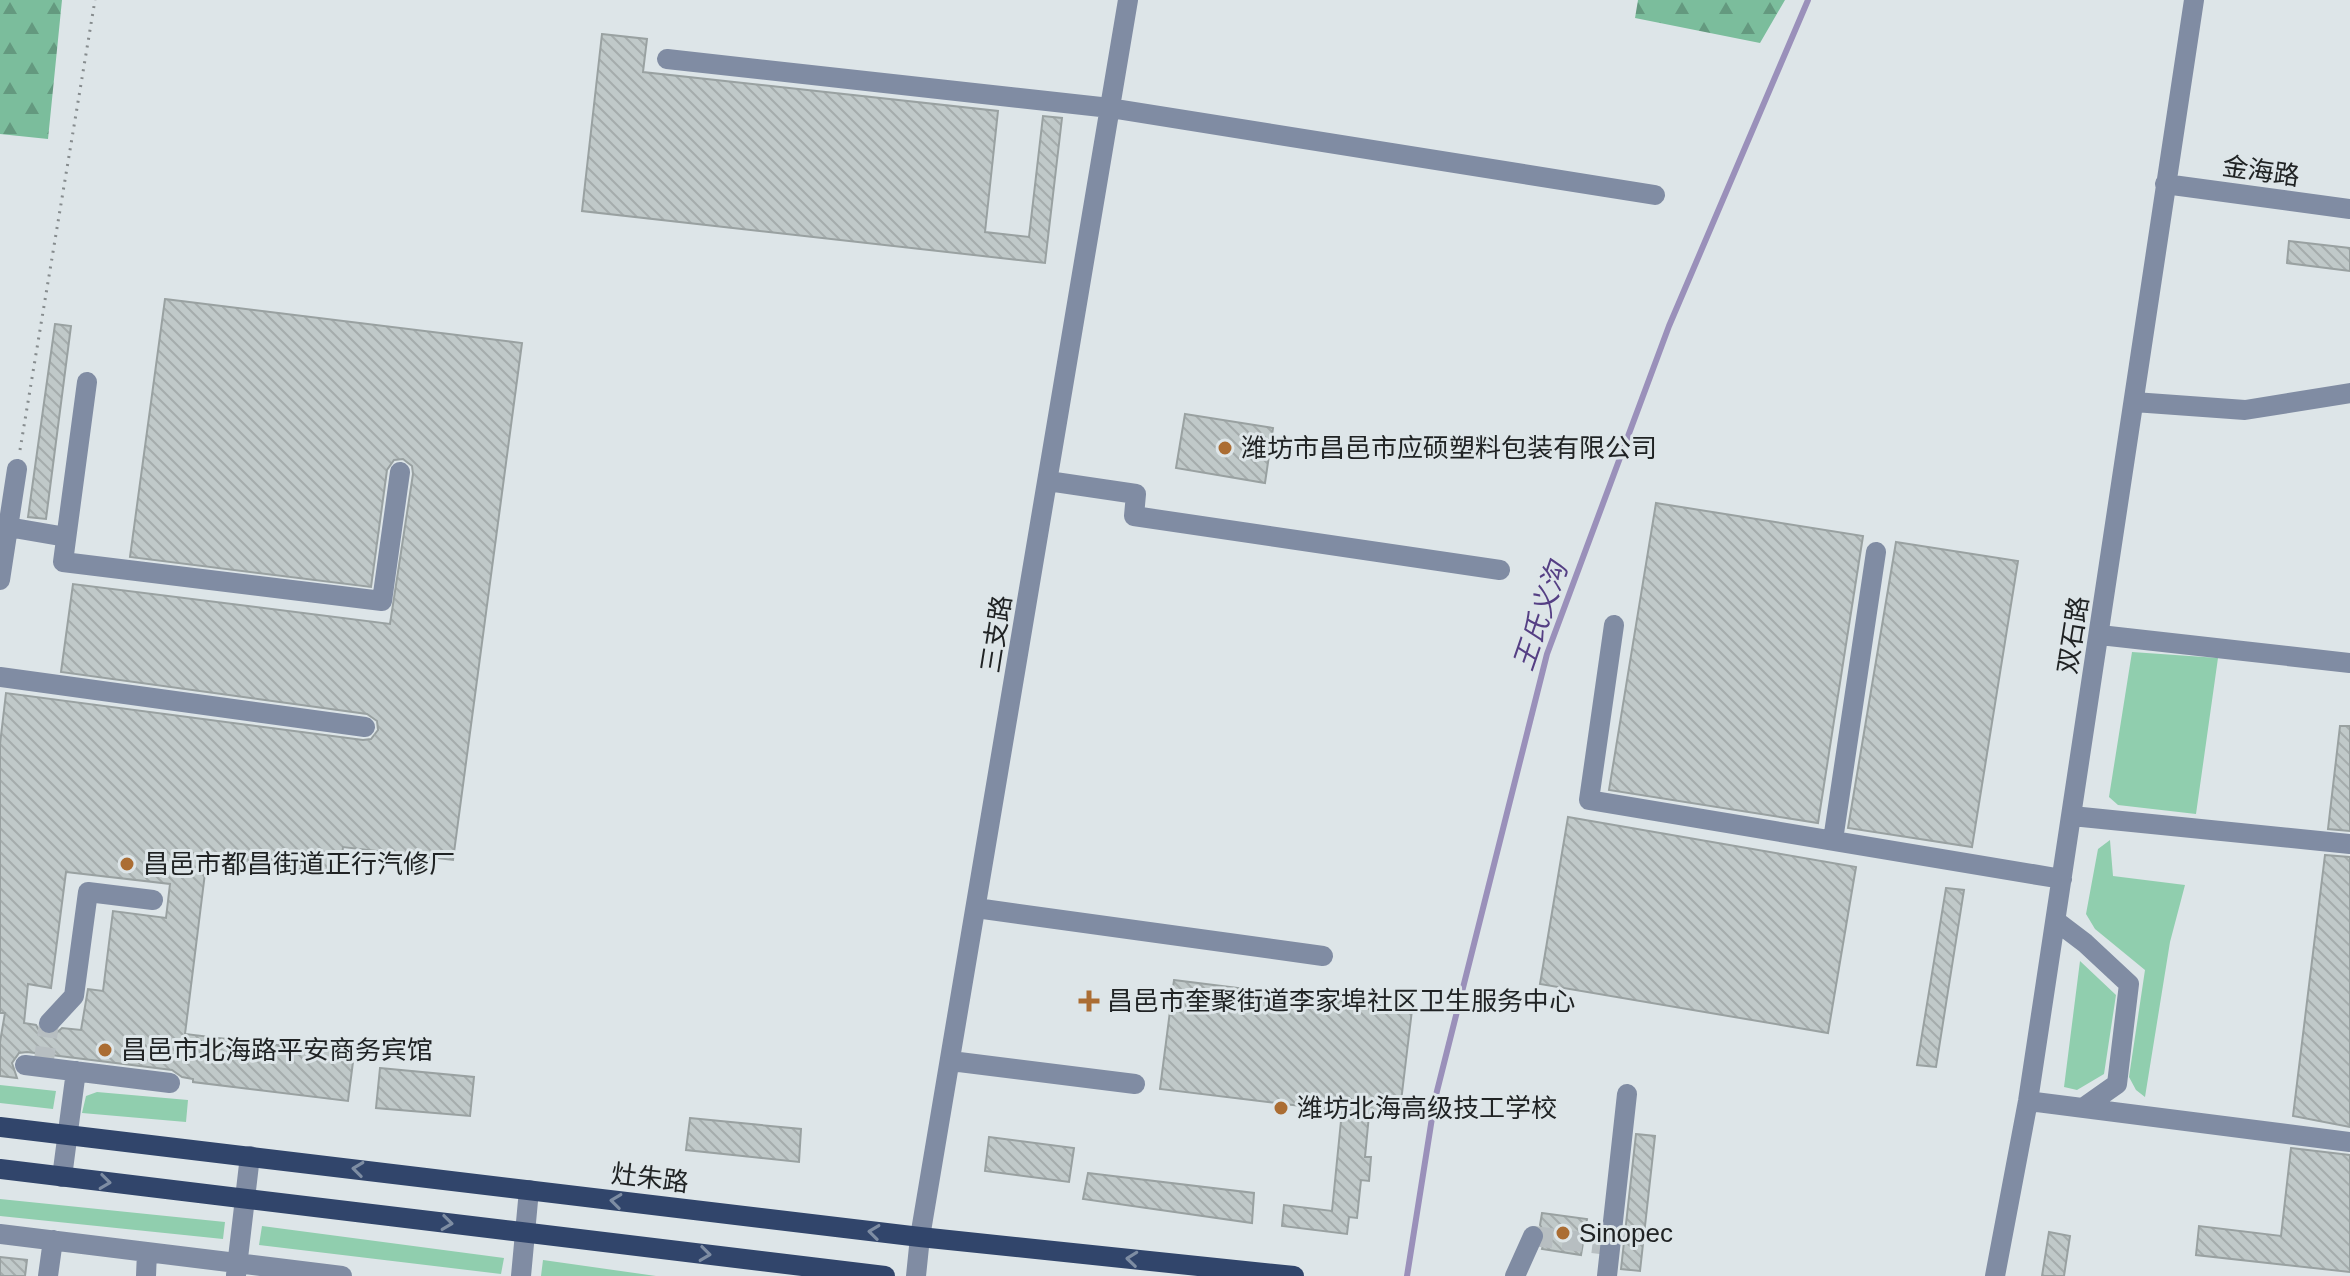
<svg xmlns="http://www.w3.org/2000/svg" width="2350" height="1276" font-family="Arial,'Noto Sans SC',sans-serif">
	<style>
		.forest { fill: url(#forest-firs) }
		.garden { fill: #90ceae }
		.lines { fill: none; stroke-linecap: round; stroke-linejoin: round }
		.stream { stroke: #9a90ba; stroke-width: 6 }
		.building { fill: url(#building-back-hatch); stroke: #99a1a1; stroke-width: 2; fill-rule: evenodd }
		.minor-tunnel { stroke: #b7bec1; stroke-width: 20; stroke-dasharray: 20 10; stroke-linecap: butt }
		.path { stroke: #868c8e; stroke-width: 3; stroke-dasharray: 2 6; stroke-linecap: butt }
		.minor { stroke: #808ca3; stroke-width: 20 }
		.major { stroke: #31456b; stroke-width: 20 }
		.oneway { stroke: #7e8da3 }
		.poi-dot { fill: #ab6d33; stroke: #dde5e8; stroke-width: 3 }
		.labels { text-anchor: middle; stroke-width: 6; stroke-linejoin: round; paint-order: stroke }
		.street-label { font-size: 26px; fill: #202324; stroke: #dde5e8 }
		.poi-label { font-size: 26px; fill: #202324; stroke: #dde5e8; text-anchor: start }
		.water-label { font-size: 28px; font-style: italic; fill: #553f84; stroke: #dde5e8 }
	</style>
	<defs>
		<pattern id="forest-firs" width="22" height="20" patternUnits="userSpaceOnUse" patternTransform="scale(2)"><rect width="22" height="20" fill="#7bbd9c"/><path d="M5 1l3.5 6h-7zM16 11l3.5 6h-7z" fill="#64997f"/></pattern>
		<pattern id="building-back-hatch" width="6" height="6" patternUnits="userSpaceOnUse" patternTransform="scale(2)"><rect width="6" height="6" fill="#c0c9c9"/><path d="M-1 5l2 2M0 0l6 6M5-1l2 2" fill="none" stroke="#a5acac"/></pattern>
	</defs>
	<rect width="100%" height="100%" fill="#dde5e8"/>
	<!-- forest -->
	<path class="forest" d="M0,0H62L48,139L0,134Z
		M1638,0H1785L1760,43L1635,18Z"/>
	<!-- garden -->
	<path class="garden" d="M2132,652L2218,658L2196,814L2118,805L2109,797Z
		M2110,840L2113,876L2185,885L2170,942L2145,1097L2136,1090L2129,1077L2145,970L2095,929L2086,914L2098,849Z
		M2080,961L2116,995L2104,1074L2077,1090L2064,1087Z
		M0,1085L56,1091L53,1109L0,1103Z
		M97,1092L188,1100L186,1122L82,1113L86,1096Z
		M0,1199L225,1222L223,1239L0,1216Z
		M262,1226L504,1258L501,1274L259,1245Z
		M543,1260L656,1276H541Z"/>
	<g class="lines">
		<!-- stream -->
		<path class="stream" d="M1407,1276L1435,1099L1547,654L1669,326L1808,0"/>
	</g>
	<!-- building -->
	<path class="building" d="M602,34L647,39L643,72L998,111L985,232L1029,237L1043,116L1062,118L1045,263L582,211Z
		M2289,241L2350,248V271L2287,263Z
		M165,299L522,343L453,860L343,847L340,874L207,857L185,1034L354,1054L348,1101L193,1082V1079L182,1077L172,1070L27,1052L19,1053L12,1063L17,1078L0,1076V1042L5,1013H0V744L6,693L363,740L371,739L378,730L377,721L367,714L61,672L73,584L390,624L413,474L412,466L403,459L394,460L387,470L371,587L130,557ZM66,872L170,884L166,918L113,911L103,991L88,989L81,1030L62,1028L54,1035L47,1036L40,1032L36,1025L24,1023L28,984L51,988Z
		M55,324L71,326L46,519L28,517Z
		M1185,414L1273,428L1265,483L1176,468Z
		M1656,503L1863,536L1818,823L1609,790Z
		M1896,542L2018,561L1972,847L1848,828Z
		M2340,726H2350V831L2328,829Z
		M1568,817L1856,867L1828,1033L1540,984Z
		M2325,855L2350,857V1127L2293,1116Z
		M1946,888L1964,890L1936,1067L1917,1065Z
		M1174,980L1412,1010L1399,1118L1369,1115L1365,1157H1371L1369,1181L1361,1180L1357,1218L1349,1217L1347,1234L1282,1226L1284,1205L1332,1211L1342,1111L1160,1089Z
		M380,1068L474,1077L470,1116L376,1108Z
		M690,1118L801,1129L799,1162L686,1150Z
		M1636,1134L1655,1136L1640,1271L1621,1269Z
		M989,1137L1074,1148L1069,1182L985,1171Z
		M2291,1148L2350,1155V1272L2196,1255L2199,1226L2281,1236Z
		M1088,1173L1254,1193L1252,1223L1083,1199Z
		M1542,1213L1587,1219L1581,1255L1542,1249L1546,1235L1540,1225Z
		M2049,1232L2070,1236L2064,1276H2042Z
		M0,1257L27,1260L25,1276H0Z"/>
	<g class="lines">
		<!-- minor-tunnel -->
		<path class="minor-tunnel" d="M43,1067L49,1023
			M1533,1236L1609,1245"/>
		<!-- path -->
		<path class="path" d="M20,450L95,0"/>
		<!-- minor -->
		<path class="minor" d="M667,59L1110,108L1655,195
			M2165,184L2350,209
			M87,382L63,562L382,601L400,472
			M2134,402L2245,410L2350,393
			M1048,481L1136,494L1134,516L1500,570
			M8,527L66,537
			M0,580L17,469
			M1614,625L1589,800L2062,879
			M2100,635L2350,663
			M0,677L365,727
			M2072,816L2350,844
			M1833,840L1876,552
			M976,908L1323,956
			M2056,921L2085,943L2129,984L2117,1084L2083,1108
			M49,1023L74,996L88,892L153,900
			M951,1061L1135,1084
			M25,1065L170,1083
			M2028,1101L2350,1142
			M62,1177L76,1071
			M0,1234L342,1276
			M236,1275L250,1156
			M48,1276L53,1240
			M146,1276L147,1252
			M521,1276L529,1190
			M916,1276L920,1237L1128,0
			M1515,1276L1533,1236
			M1607,1276L1627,1094
			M1995,1276L2028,1101L2194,0"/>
		<!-- major -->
		<path class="major" d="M0,1127L920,1237L1294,1276
			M0,1169L885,1276"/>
	</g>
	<!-- one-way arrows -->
	<defs><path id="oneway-chevron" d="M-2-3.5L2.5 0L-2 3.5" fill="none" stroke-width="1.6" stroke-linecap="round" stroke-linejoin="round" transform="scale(2)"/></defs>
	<g class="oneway">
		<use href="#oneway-chevron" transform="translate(358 1169) rotate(-173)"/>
		<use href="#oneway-chevron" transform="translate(105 1182) rotate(7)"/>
		<use href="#oneway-chevron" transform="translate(616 1201) rotate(-173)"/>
		<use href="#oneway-chevron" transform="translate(447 1223) rotate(7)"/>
		<use href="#oneway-chevron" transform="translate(874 1232) rotate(-173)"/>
		<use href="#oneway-chevron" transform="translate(705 1254) rotate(7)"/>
		<use href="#oneway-chevron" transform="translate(1132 1259) rotate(-174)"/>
	</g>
	<!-- markers -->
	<g class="poi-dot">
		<circle cx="1225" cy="448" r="8"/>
		<circle cx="127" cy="864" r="8"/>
		<path d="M1085 989h8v8h8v8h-8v8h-8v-8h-8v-8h8z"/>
		<circle cx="105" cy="1050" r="8"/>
		<circle cx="1281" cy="1108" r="8"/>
		<circle cx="1563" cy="1233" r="8"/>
	</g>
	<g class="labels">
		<!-- street labels -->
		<g class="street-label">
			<text transform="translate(2261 171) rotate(8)" y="9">金海路</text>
			<text transform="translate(996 634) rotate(-81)" y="9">三支路</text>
			<text transform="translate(2073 635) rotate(-81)" y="9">双石路</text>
			<text transform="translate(650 1178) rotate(7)" y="9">灶朱路</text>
		</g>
		<!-- poi labels -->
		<g class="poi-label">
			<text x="1241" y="457">潍坊市昌邑市应硕塑料包装有限公司</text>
			<text x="143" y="873">昌邑市都昌街道正行汽修厂</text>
			<text x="1107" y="1010">昌邑市奎聚街道李家埠社区卫生服务中心</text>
			<text x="121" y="1059">昌邑市北海路平安商务宾馆</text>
			<text x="1297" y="1117">潍坊北海高级技工学校</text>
			<text x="1579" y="1242">Sinopec</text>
		</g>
		<!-- water labels -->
		<g class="water-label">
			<text transform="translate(1540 616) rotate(-71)" y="10">王氏义沟</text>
		</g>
	</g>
</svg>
